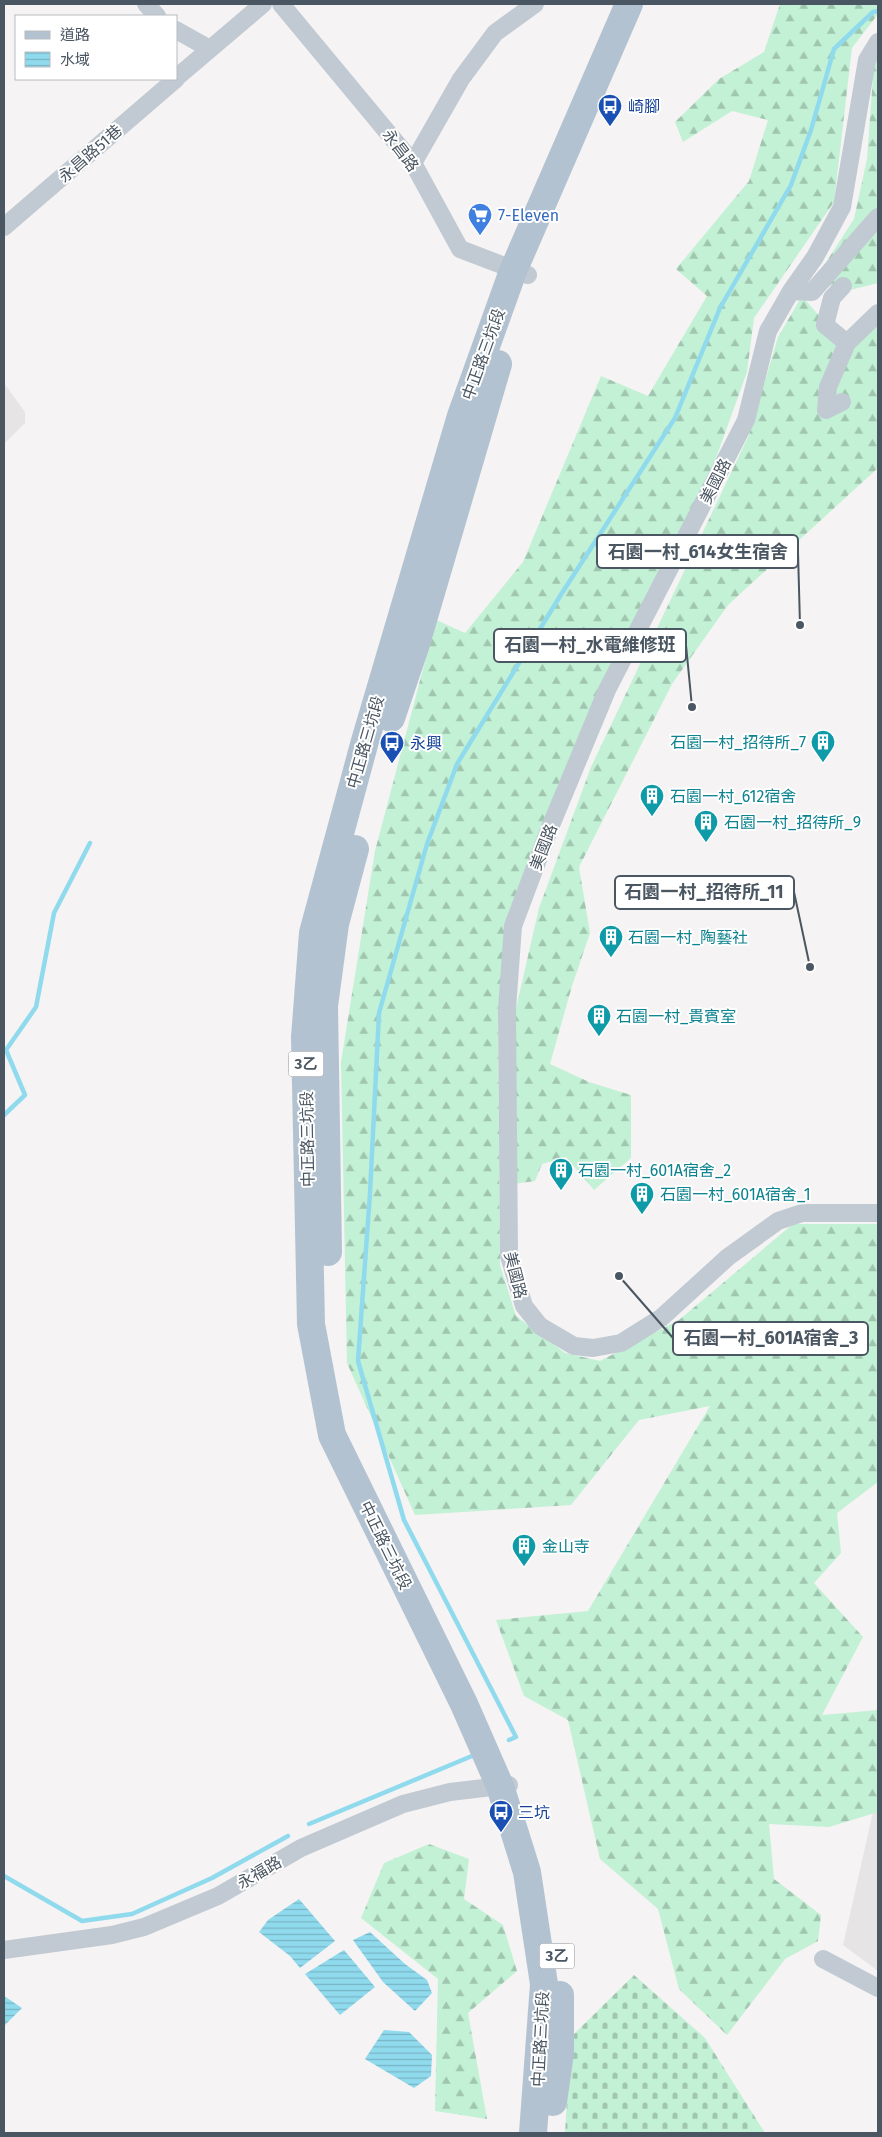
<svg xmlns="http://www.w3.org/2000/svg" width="882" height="2137" font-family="'Fira Sans','Noto Sans TC',sans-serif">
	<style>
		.education { fill: #e6e4e5 }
		.forest { fill: url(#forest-firs) }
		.cemetery { fill: url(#cemetery-stones) }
		.water { fill: url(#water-rules) }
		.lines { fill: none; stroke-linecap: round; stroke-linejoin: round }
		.stream { stroke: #90daee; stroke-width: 4.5 }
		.street { stroke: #c1cad2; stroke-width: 18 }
		.primary { stroke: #b3c2d1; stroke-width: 28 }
		.labels { text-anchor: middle; stroke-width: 4; stroke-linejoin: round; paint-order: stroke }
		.shield { fill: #fff; stroke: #808990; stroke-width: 1 }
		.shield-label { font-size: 15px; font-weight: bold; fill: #4a5661 }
		.transit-label { font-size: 16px; fill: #164399; stroke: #fff; text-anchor: start }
		.street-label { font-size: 16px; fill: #4a5661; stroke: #fff }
		.shop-label { font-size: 16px; fill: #366cbe; stroke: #fff; text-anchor: start }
		.culture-label { font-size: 16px; fill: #0d838f; stroke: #fff; text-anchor: start }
		.leader { fill: none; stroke: #4a5661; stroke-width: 2 }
		.callout-dot { fill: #4a5661; stroke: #fff; stroke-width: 2 }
		.callout { fill: #fff; stroke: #4a5661; stroke-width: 2 }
		.callout-label { font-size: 18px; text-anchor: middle; font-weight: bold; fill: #4a5661 }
	</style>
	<defs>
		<pattern id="forest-firs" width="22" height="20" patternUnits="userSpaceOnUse" patternTransform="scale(1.25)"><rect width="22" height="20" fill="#c3f1d5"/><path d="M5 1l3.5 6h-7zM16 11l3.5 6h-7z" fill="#a0c6b0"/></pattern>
		<pattern id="cemetery-stones" width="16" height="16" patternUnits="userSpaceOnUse" patternTransform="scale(1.25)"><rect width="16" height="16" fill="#c3f1d5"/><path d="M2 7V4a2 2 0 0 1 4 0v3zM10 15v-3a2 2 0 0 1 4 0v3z" fill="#a0c6b0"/></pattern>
		<pattern id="water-rules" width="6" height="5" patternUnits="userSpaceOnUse" patternTransform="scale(1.25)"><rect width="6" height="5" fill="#90daee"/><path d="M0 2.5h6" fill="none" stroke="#78b4c4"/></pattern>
	</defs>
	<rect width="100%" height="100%" fill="#f5f3f3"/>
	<!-- education -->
	<path class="education" d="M4,383L25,412V423L4,444Z
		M878,1790V1971L843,1945Z"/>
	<!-- forest -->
	<path class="forest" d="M780,4H878V14L852,48L834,202L754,318L747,372L711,472L545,825L498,1016L500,1265L516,1316L565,1353L600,1361L679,1320L793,1224H878V1482L837,1513L841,1553L814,1583L863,1637L822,1715L878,1710V1812L829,1827L769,1824L774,1879L821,1915L818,1941L785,1959L727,2035L679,1989L658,1909L600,1859L568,1720L524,1696L496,1620L588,1611L710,1406L639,1420L571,1505L415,1515L347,1363L341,1062L375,851L436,620L465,633L523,562L601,376L648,396L707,296L676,269L749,181L768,120L732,111L683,142L675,122L719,79L764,52Z
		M878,57V283L846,291L814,281L854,219L867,159L874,63Z
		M802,296L841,341L878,315V468L728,605L672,684L579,867L590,933L572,986L550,1064L589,1082L631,1095V1158L594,1190L566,1157L542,1164L535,1181L513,1184L514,1017L539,908L591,767L749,435L778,337Z
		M429,1844L469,1859L464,1899L503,1925L517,1971L468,2013L487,2119L435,2111L438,1979L361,1918L384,1863Z"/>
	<!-- cemetery -->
	<path class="cemetery" d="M634,1975L705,2038L765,2133H565L571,2037Z"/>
	<!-- water -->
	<path class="water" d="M299,1899L335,1941L300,1968L290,1956L259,1932L268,1920Z
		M370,1932L405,1964L427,1980L432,1993L415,2011L383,1982L353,1940Z
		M344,1950L375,1987L340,2015L305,1974Z
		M4,1996L22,2008L4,2026Z
		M384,2030L409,2032L432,2055L431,2076L414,2088L365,2059Z"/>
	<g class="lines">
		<!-- stream -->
		<path class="stream" d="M4,1115L25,1095L6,1050L36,1007L54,913L90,843
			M509,1740L516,1737L404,1520L358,1361L370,1193L379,1013L427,844L457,764L562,593L675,418L720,308L791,185L811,130L834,49L873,12L878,11
			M309,1824L472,1756
			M4,1876L82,1921L132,1914L212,1878L288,1836"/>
		<!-- street -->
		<path class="street" d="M146,4L157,16
			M281,4L413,163L460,249L528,275
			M176,30L210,49
			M878,42L867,60L842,207L815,257L791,291L768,331L746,420L607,690L549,830L513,926L507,1009L509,1256L524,1306L540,1326L574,1346L593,1348L621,1343L661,1318L728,1257L778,1221L802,1213H878
			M176,78L263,4
			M413,163L461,79L495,33L535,4
			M4,227L176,79
			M843,286L832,298L825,325L847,343L878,313
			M791,291L812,292L878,217
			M842,402L826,410L828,387L847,343
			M4,1950L112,1935L144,1927L218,1896L301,1848L403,1804L450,1792L509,1785
			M823,1959L878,1988"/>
		<!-- primary -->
		<path class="primary" d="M391,718L415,647L498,364
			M328,1252L324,1006L335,924L355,849
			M553,2102L560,2053V1995
			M533,2133L544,1984L527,1872L500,1786L464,1704L332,1435L311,1324L305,1037L313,933L365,741L461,416L513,271L629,4"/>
	</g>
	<!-- icons -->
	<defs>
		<symbol id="bus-pin" viewBox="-11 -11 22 30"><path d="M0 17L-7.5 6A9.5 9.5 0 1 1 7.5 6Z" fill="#1a4fb4" stroke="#fff"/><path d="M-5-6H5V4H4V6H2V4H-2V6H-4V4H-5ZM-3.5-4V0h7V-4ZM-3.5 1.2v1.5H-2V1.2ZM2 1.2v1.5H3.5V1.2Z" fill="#fff"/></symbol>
		<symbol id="supermarket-pin" viewBox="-11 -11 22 30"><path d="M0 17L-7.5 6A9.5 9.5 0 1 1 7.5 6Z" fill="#3f7fe0" stroke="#fff"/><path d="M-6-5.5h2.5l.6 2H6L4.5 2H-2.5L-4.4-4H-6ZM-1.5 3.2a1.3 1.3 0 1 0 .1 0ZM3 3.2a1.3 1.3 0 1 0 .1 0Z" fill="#fff"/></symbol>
		<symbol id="building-pin" viewBox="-11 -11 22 30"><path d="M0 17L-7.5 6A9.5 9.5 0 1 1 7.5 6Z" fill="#0f9aa8" stroke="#fff"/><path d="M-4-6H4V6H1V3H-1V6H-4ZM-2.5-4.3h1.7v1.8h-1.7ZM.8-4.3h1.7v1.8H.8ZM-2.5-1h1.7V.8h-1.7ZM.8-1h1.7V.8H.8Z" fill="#fff"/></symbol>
	</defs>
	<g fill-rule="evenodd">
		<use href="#bus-pin" x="596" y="92" width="28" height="38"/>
		<use href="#supermarket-pin" x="466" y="201" width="28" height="38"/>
		<use href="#building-pin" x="809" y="728" width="28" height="38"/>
		<use href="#bus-pin" x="378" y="729" width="28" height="38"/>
		<use href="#building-pin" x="638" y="782" width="28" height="38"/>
		<use href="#building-pin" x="692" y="808" width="28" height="38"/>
		<use href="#building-pin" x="597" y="923" width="28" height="38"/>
		<use href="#building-pin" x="585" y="1002" width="28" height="38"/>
		<use href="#building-pin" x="547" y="1156" width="28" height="38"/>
		<use href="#building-pin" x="628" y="1180" width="28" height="38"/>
		<use href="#building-pin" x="510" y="1532" width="28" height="38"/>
		<use href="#bus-pin" x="487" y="1798" width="28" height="38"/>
	</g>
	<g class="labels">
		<!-- shield labels -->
		<g class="shield">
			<rect x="288.5" y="1051.5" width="35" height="25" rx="4"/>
			<rect x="539.5" y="1943.5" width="35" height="25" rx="4"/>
		</g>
		<g class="shield-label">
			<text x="306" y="1069">3乙</text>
			<text x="557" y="1961">3乙</text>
		</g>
		<!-- transit labels -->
		<g class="transit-label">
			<text x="628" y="112">崎腳</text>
			<text x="410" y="749">永興</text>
			<text x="518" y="1818">三坑</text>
		</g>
		<!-- street labels -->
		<g class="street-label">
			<text transform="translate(401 150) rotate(53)" y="6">永昌路</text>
			<text transform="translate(90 153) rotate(-41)" y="6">永昌路51巷</text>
			<text transform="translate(483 354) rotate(-70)" y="6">中正路三坑段</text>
			<text transform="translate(715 481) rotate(-63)" y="6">美國路</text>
			<text transform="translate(365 742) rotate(-74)" y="6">中正路三坑段</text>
			<text transform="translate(543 847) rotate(-69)" y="6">美國路</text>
			<text transform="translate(307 1139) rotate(-91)" y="6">中正路三坑段</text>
			<text transform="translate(516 1275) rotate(76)" y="6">美國路</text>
			<text transform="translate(386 1545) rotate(64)" y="6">中正路三坑段</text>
			<text transform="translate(259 1872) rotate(-30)" y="6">永福路</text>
			<text transform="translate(540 2039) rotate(-87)" y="6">中正路三坑段</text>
		</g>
		<!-- shop labels -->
		<g class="shop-label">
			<text x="498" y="221">7-Eleven</text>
		</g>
		<!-- culture labels -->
		<g class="culture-label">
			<text x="806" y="748" text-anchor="end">石園一村_招待所_7</text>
			<text x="670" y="802">石園一村_612宿舍</text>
			<text x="724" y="828">石園一村_招待所_9</text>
			<text x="628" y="943">石園一村_陶藝社</text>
			<text x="616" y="1022">石園一村_貴賓室</text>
			<text x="578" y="1176">石園一村_601A宿舍_2</text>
			<text x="660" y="1200">石園一村_601A宿舍_1</text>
			<text x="542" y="1552">金山寺</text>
		</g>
	</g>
	<!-- callouts -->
	<path class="leader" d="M800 625L798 552M692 707L686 645M810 967L794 892M619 1276L673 1338"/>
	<g class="callout-dot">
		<circle cx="800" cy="625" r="5"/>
		<circle cx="692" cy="707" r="5"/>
		<circle cx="810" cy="967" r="5"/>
		<circle cx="619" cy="1276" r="5"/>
	</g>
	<g class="callout">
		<rect x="597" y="535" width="201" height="33" rx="5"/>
		<rect x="494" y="629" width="192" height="33" rx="5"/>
		<rect x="615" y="876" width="179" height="33" rx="5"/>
		<rect x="673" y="1322" width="195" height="33" rx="5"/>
	</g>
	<g class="callout-label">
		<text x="698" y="558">石園一村_614女生宿舍</text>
		<text x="590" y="651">石園一村_水電維修班</text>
		<text x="704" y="898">石園一村_招待所_11</text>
		<text x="771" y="1344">石園一村_601A宿舍_3</text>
	</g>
	<!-- border -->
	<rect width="882" height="2137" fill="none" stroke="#4a5661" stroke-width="10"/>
	<!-- legend -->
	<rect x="15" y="15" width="162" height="65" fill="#ffffff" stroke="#b7bbc0"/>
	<rect x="25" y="31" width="25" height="8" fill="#b3c2d1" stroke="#b7bbc0"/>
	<text x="60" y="40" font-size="15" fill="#4a5661">道路</text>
	<rect x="25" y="52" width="25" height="15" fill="url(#water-rules)" stroke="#b7bbc0"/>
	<text x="60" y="65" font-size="15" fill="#4a5661">水域</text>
</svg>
